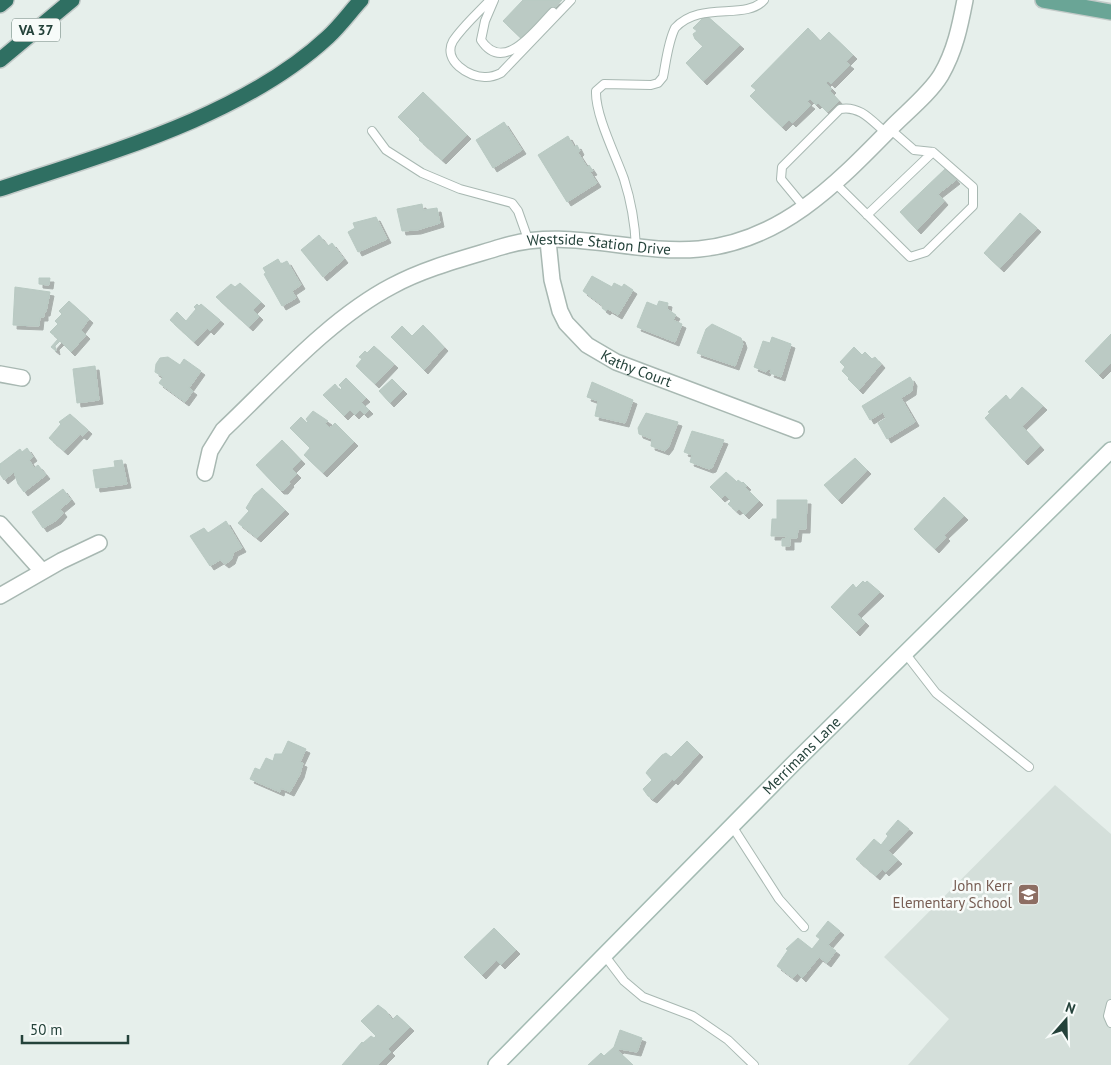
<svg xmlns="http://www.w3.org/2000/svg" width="1111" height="1065" font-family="'PT Sans',sans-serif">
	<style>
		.built { fill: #d4dfda }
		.building { fill: #bbcac4; stroke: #b8c9c2; filter: url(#shadow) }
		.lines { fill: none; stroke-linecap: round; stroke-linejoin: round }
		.lane-casing { stroke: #a8b8b2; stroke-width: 10 }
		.street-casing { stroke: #a8b8b2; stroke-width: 18 }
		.secondary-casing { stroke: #a4bbb3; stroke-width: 18 }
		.primary-casing { stroke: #c2cac8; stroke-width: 18 }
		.highway-casing { stroke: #c2cac8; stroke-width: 18 }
		.lane { stroke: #fff; stroke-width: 8 }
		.street { stroke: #fff; stroke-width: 15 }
		.secondary { stroke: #fff; stroke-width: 15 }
		.primary { stroke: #6aa596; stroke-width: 15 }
		.highway { stroke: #2f6f62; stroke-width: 15 }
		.labels { text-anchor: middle; stroke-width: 5; stroke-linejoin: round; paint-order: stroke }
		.shield { fill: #f7fbf9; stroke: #637a73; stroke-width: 1 }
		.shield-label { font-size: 14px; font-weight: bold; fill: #24423a }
		.street-label { font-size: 15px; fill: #24423a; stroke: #f7fbf9 }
		.education-label { font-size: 15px; fill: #785e54; stroke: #f7fbf9; text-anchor: end }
	</style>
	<defs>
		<filter id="shadow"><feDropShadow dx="4" dy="4" stdDeviation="0" flood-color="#0004"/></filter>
	</defs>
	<rect width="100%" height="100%" fill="#e6efeb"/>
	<!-- built -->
	<path class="built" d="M1055,785L1111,834V1065H908L949,1019L884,957Z"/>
	<!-- building -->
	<path class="building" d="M523,0H562L524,41L503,21Z
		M706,15L740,45L703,81L686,63L703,46L695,39L693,34L697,31L693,28Z
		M808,28L820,41L829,32L853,55L846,62L850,65L831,84L828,81L826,83L832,89L830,91L839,101L827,112L818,103L816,105L810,99L807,102L811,105L792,123L789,120L782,127L750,96L756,90L751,86Z
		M423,92L467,135L442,160L419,140L420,139L398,117Z
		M504,122L522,150L493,168L476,140Z
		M568,136L574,147L577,145L580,151L578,153L587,167L589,165L593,171L590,172L597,183L567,202L538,155Z
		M946,168L956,180L938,194L944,201L917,230L900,212Z
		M422,204L423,210L437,208L440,223L417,230L402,231L397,209Z
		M1020,213L1037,228L1000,268L984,253Z
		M376,217L387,239L358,252L348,232L355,228L353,223Z
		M319,235L328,246L332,243L344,259L323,277L301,250Z
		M278,259L281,264L287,261L301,285L292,291L296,298L282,306L264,274L266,273L263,268Z
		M592,276L612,287L614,283L622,287L624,284L633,290L618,315L608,309L606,311L602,308L603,306L583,291Z
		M39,278H50L49,285L39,284Z
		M240,283L261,302L253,310L259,316L249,327L216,297L231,284L235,287Z
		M15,287L50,292L46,312H44V317H40L39,326L13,325Z
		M69,301L89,319L81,330L86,335L71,352L60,341L55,346L56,351L51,347L58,339L50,332L58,324L55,321L62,314L59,311Z
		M659,301L668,303L667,309L676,315L673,320L682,324L675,342L637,327L647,302L657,306Z
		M197,304L199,306L201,304L220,320L210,331L207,328L194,342L170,320L177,312L186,321L196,309L194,307Z
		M712,324L741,338L743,344L735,366L697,353L706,329Z
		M423,325L444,347L424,370L391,337L402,326L412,336Z
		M1111,334V363L1099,375L1085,361Z
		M772,337L791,344L781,377L770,373L771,370L768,369L766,372L754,367L763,341L770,343Z
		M374,346L394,364L375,384L356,366L362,359L359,357L365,351L367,353Z
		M854,347L862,355L865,352L872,359L875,357L881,364L859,390L848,379L849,378L842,371L845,367L840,362Z
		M168,357L180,365L184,359L201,371L189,388L193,391L185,402L159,383L163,377L155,372L156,364L160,358Z
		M95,366L99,400L77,403L73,369Z
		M910,377L913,382L912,391L901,398L915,422L887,439L878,423L886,418L883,412L870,420L862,406Z
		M346,378L366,398L361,402L369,410L364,414L360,410L355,415L350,410L344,416L323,395L335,384L340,390L342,388L339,385Z
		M392,379L403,390L390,403L379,391Z
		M592,382L633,400L625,423L595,416L598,401L587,397Z
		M1022,387L1043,406L1022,426L1040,446L1024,461L985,418L990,413L988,412L1006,395L1010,400Z
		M313,411L328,421L325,423L330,428L335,423L354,442L323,473L304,455L310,448L290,428L301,417L307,423L308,422L306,419Z
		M646,413L678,422L669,446L665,451L651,446L652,439L639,434L638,428Z
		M70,414L88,430L83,436L80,434L64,451L49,438L61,424L59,422Z
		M692,431L724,440L712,468L709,469L690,462L692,455L684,452Z
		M282,440L301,460L292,469L297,474L289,482L290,483L284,490H280L256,465Z
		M27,448L33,457L29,460L34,468L38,465L46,475L24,492L18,484L14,472L4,480L0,474V464L20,449L22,452Z
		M855,458L867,470L838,500L824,485Z
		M122,460L127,484L96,488L93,470L115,467L114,461Z
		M726,472L737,482L738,480L742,483L743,482L747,486L745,487L759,501L745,515L739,509L736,511L728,504L731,501L725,495L721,498L710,487Z
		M262,488L285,510L257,538L238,523L249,511L246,508L254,495Z
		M63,489L71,500L60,509L63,513L57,520L43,528L32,512Z
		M944,497L964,516L944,535L946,537L935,549L914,529Z
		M777,500H807L806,529H798L797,538H790V546H782V539L787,538V536H771L772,519H777Z
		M226,521L242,548L234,552L231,560L225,564L220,560L210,566L190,536L204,528L208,533Z
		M863,581L865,583L867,581L880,592L857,614L865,622L856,632L831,607L853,584L856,588Z
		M288,741L306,749L300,762L303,763L300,774L290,792L281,788L280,792L250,779L255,768L260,770L266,758L273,761L275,754H282Z
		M687,741L699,753L674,781L672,779L653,799L648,796L643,789L652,780L646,773L648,770L662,755L666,753L671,757Z
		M898,820L909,829L888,851L898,860L885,872L882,869L876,876L856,859L874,839L881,845L888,836L886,834Z
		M828,921L840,931L828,945L836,951L827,963L819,957L802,978L797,973L793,978L777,966L788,950L786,949L798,938L812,949L820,939L816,936Z
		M494,928L516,950L501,965L496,960L482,975L464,957Z
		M378,1005L386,1011L392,1020L397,1015L410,1027L388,1049L391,1052L378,1065H342L362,1042L363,1043L371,1036L374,1038L376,1036L361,1021Z
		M620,1030L642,1038L637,1052L620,1049L618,1051L633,1065H588L601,1053L604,1056L614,1047Z"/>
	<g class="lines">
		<defs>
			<path id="lane" d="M490,0C478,13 463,26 453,41C442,60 469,78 486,77C491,77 497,75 501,73L571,0
				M494,0L485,21L481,40C504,75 536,29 553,12
				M372,131L386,150L422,173L460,189L512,203L518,211L529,242
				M835,183L910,257L926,252L973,206V187L933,152L914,150L890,129
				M805,208L781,179L782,167L840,109C860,105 872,121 886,133
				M867,215L933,152
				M636,247C635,224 631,201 624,179C616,156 595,115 596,91L604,84L651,85L658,83L663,77C666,62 668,42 675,28C700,0 746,21 764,0
				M905,653L936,693L1029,767
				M732,826L779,899L804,927
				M605,956L624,981L643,997L693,1016L728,1040L754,1065
				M1111,1004L1108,1016L1111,1023"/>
			<g id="street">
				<path id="s1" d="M548,241L552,280L560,311L566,323L587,345L616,362L796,430"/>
				<path d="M0,374L22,378"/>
				<path id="s2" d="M205,473L210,451L223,430C274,382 329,319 392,286C425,268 465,258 501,247C566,226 633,255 699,249C783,241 838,182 894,125C909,110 930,93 941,75C955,51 960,26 965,0"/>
				<path d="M0,524L42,571"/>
				<path d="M0,596L61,561L99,543"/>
			</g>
			<g id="secondary">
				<path id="s3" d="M496,1065L795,762L1111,450"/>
			</g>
			<path id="primary" d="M1043,0L1111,12"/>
			<path id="highway" d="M0,5L6,0
				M0,60L72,0
				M0,189C108,153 243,116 328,37C340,26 350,12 361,0"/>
		</defs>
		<!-- lane casing -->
		<use href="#lane" class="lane-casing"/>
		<!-- street casing -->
		<use href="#street" class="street-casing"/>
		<!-- secondary casing -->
		<use href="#secondary" class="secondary-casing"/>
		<!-- primary casing -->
		<use href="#primary" class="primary-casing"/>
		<!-- highway casing -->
		<use href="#highway" class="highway-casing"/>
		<!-- lane -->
		<use href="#lane" class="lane"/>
		<!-- street -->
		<use href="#street" class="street"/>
		<!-- secondary -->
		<use href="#secondary" class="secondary"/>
		<!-- primary -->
		<use href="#primary" class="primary"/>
		<!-- highway -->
		<use href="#highway" class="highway"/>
	</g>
	<!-- icons -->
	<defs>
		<symbol id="school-square" viewBox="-11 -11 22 22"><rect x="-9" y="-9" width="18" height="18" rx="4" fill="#8d6e63" stroke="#f7fbf9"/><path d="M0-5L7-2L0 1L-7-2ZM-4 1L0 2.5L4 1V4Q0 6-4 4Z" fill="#fff"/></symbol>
	</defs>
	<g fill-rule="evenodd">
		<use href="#school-square" x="1016" y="882" width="25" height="25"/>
	</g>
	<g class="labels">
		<!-- shield labels -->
		<rect class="shield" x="12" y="18.5" width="48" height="23" rx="4"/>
		<g class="shield-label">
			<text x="36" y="35">VA 37</text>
		</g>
		<!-- street labels -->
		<g class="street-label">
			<text dy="5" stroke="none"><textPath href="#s2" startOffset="485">Westside Station Drive</textPath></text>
			<text dy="5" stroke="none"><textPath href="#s1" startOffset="170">Kathy Court</textPath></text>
			<text dy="5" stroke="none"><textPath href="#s3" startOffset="435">Merrimans Lane</textPath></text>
		</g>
		<!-- education labels -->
		<g class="education-label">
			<text x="1012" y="891">John Kerr<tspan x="1012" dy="17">Elementary School</tspan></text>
		</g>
	</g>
	<!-- north arrow -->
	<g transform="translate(1066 1020) rotate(20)" stroke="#f7fbf9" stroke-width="4" paint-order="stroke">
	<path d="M0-4L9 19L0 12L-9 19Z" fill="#24423a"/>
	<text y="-8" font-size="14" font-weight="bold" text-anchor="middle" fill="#24423a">N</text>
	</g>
	<!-- scale -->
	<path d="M22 1035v8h106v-8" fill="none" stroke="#24423a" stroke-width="2.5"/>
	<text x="30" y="1035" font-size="15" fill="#24423a" stroke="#f7fbf9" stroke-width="4" paint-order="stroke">50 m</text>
</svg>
